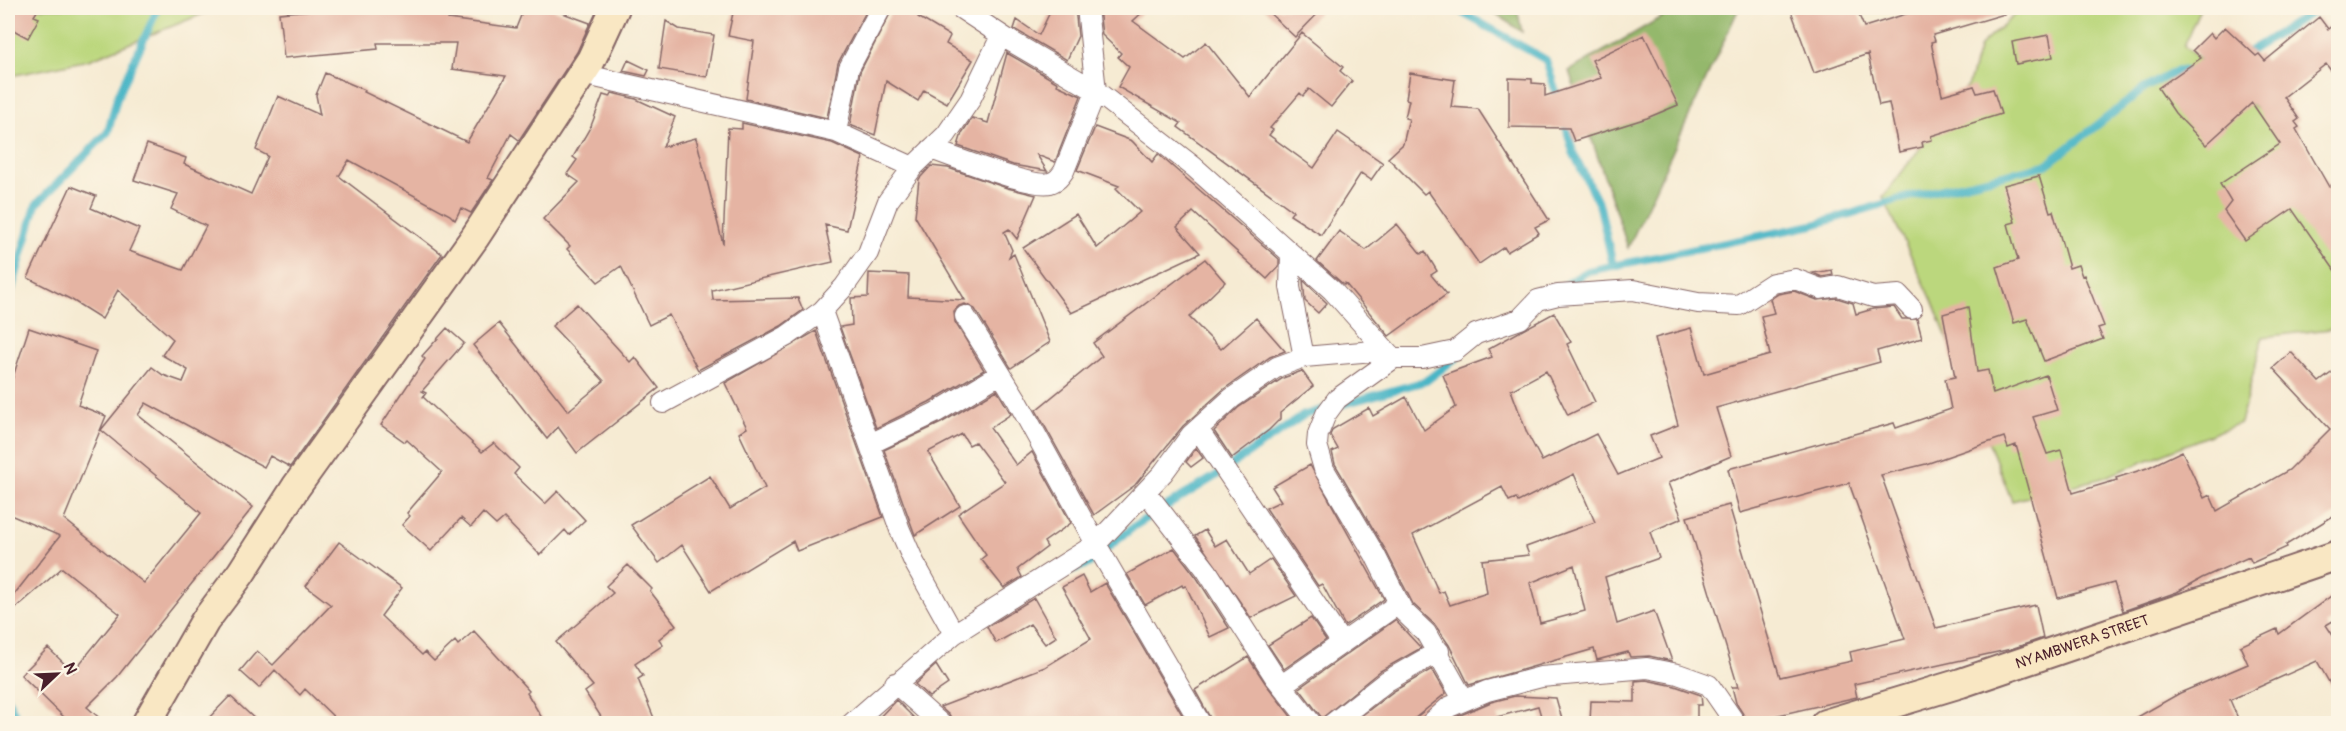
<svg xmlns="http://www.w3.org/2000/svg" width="2346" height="731" font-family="Pangolin,sans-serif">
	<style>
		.green { fill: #bbd77d; stroke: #827b54; stroke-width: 1.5 }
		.forest { fill: #94b86c; stroke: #6f6c4c; stroke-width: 1.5 }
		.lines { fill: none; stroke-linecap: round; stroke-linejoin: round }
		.stream { stroke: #49b5c6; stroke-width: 8 }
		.building { fill: #e5b4a3; fill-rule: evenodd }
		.street-casing { stroke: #866666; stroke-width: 22 }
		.secondary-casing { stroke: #866666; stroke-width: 32 }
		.street { stroke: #fff; stroke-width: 20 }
		.secondary { stroke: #f9e7c3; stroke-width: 28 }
		.labels { text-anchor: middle; stroke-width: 6; stroke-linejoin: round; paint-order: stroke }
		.street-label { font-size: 15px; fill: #4a1f2b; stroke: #fcf5e5 }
	</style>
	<rect width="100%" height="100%" fill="#fcf5e5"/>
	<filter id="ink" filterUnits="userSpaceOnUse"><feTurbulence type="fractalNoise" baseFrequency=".0167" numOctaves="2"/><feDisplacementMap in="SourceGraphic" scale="12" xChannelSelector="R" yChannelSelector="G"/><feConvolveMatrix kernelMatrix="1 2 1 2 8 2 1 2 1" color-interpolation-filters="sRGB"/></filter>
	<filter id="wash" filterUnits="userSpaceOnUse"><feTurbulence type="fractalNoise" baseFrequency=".008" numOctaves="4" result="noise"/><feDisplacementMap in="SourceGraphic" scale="24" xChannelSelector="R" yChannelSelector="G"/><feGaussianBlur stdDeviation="1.35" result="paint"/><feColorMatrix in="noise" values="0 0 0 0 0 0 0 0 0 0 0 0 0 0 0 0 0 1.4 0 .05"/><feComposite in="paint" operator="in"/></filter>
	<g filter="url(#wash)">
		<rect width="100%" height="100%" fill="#f6ebd3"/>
		<!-- green -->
		<path class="green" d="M8,8H217L89,60L11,76L8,69Z
			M2022,8H2200L2184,46L2303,149L2338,206V328L2263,337L2240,423L2103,478L2012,501L1932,300L1883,197L1969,84L1980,46Z"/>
		<!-- forest -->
		<path class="forest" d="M1488,8H1517L1522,32Z
			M1677,8H1739L1628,248L1569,71Z"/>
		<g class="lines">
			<!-- stream -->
			<path class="stream" d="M1465,8L1463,13L1546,60L1559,102
				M2244,55L2319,8
				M1564,119L1573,152L1600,207L1613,266
				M1556,290L1588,271L1813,225L1900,199L2046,165L2145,88L2178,70L2192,72
				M8,302L36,205L108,132L117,98L158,8
				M1340,405L1426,381L1457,357
				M1068,571L1088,564L1136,525L1214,477L1304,415L1325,409
				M8,700L20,724
				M868,724L877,712"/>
		</g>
		<g id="blocks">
			<!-- building -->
			<path class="building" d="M8,8H39L34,16L39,18L28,38L8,27Z
				M334,8H448V19L516,28L524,8H549L590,23L577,52L519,140L511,134L488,178L493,180L471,213L461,208L455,220L450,215L349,160L339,176L442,254L290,467L270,456L264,467L146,403L138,415L253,507L117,677L87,707L105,723H70L21,675L48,648L73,672L120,614L62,568L16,608L9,601L60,536L8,514V392L29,328L96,351L78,405L106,416L64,519L144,583L201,513L101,430L152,367L163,375L183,382L188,370L162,355L173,339L118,290L102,319L72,300L28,278L71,186L96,196L91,208L139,229L129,251L183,270L206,226L171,209L178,194L134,180L147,144L186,158L184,164L251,194L268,156L256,150L278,96L320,115L316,95L325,73L365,90L364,92L467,142L506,76L452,69L456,43H377L378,49L284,58L279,13Z
				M734,8H868L838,63L827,118L746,99L754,41L728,36Z
				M893,8H924L918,17L950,36L946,44L973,60L947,103L924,90L918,101L886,81L875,135L850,125L860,72Z
				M1052,8H1075L1078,36L1067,60L1014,29L1017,20L1039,35Z
				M1099,8H1147L1133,21L1185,59L1206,42L1250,97L1302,33L1343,67L1340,71L1352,81L1331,107L1309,89L1303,96L1300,93L1270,128L1273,130L1269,135L1314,168L1338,132L1383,163L1371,180L1361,173L1321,235L1290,215L1293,211L1178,127L1181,123L1118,87L1129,67L1118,57L1121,53L1102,35Z
				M1264,8H1323L1295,37Z
				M1790,8H1856L1864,27L1925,8H2008V13L1933,35L1935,41L1931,42L1942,95L1974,86L1977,93L1993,89L2001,114L1931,136L1932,140L1922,142L1923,147L1899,152L1889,103L1879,105L1868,54L1814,73Z
				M2319,17L2328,29L2338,21V80L2326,64L2284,97L2299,119L2295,122L2299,127L2296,129L2329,187L2338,180V275L2292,209L2245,241L2224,211L2231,202L2220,184L2280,144L2252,103L2206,145L2175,113L2158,88L2201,58L2193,50L2210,33L2214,38L2225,27L2256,56L2259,54L2265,61Z
				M666,21L679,29L714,35L707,77L659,69Z
				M1644,35L1678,105L1647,118L1574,141L1569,128L1509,127V78L1532,79V83L1545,84V96L1601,78L1592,60Z
				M2049,35L2053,57L2016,64L2012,42Z
				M1007,53L1058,83L1057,85L1081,96L1055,162L1037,155L1047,171L1013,165L958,146L962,133L972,118L988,123Z
				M628,60L649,70L646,76L623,71Z
				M1410,73L1455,80L1451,107L1478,109L1549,220L1535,227L1539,233L1507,252L1504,247L1479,264L1428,191L1424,194L1388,158L1403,144L1409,119L1405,118L1409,100L1406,99Z
				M612,93L636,99L675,117L663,147L696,138L723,244L728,128L742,129V123L832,143L863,157L847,230L825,225L833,262L712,290L713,300L798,298L803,310L781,326L698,370L669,315L649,325L621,266L598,282L567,249L570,246L543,219L579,182L567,174L577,160L573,157L591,126L603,95L610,97Z
				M1095,127L1132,141L1152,162L1158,154L1279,259V266L1267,279L1193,212L1177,227L1200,253L1071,313L1023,248L1076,214L1097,248L1140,212L1116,188L1119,186L1077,170Z
				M931,166L948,168L1007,188L1036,195L1017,239L1009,229L1004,232L1012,250L1009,257L1014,254L1050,342L1011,368L975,309L965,304L959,306L954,311L955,322L984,370L929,402L876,428L840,327L852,325L851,298L868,297L869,273L909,275L908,297L965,300L915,216L919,179Z
				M2039,176L2050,212L2053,211L2069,268L2078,265L2082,276L2084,275L2104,326L2098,328L2103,339L2044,361L2027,319L2014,323L1997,267L2018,260L2008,224L2015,222L2004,185Z
				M1397,224L1421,254L1425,251L1437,271L1431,275L1447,294L1389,336L1345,283L1344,285L1317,261L1339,231L1366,250Z
				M1205,259L1225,282L1189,317L1221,349L1256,318L1285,351L1270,357L1224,389L1183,426L1135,485L1094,515L1036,410L1102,356L1093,343Z
				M1832,270L1833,275L1822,277L1813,273Z
				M1303,280L1327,303L1318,313L1305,301Z
				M1794,291L1817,300L1837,298L1853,303L1856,314L1873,309L1894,307L1902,319H1917L1922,338L1877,351L1880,362L1716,408L1731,456L1668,483L1682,518L1650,532L1659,558L1605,577L1617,624L1654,611L1672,661L1649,656L1630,657L1628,652L1597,660L1594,649L1469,685L1449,645L1435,625L1413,604L1385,549L1335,464L1332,452L1338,449L1330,435L1333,429L1369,408L1373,416L1406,397L1424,430L1456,407L1443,375L1492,357L1488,349L1554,313L1571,342L1567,344L1595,402L1568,415L1546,371L1511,390L1527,433L1542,461L1596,434L1618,475L1659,458L1650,436L1678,425L1655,338L1691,328L1704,374L1770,355L1761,316L1774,313L1770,299L1778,294ZM1574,474L1595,522L1526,547L1529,555L1482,560L1487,593L1450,605L1444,591L1439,593L1413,535L1502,487L1509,501L1516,498L1518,502ZM1574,565L1585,611L1540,623L1530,583Z
				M577,304L630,362L635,357L659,388L577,453L558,427L547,439L473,345L499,323L568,411L604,381L552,326Z
				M1968,307L1977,372L1988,370L1993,394L2046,375L2057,410L2033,417L2047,454L2061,450L2073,493L2117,480L2116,478L2147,468L2182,451L2204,498L2210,495L2217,511L2289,470L2330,429L2273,368L2291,352L2319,382L2338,368V513L2286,545L2287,547L2252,563L2249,557L2202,578L2177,592L2123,611L2114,583L2058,598L2016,445L2008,448L2004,437L1926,464L1881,475L1936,628L2036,605L2043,638L2011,649L1854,684L1857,697L1748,722L1736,703L1732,687H1738L1687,517L1729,505L1780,677L1852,661L1850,652L1905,639L1849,483L1740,513L1728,469L1894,423L1896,428L1951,409L1945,379L1955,377L1943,314Z
				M447,328L464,343L422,391L426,393L423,397L482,452L494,443L519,468L514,474L545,504L558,491L585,520L569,535L565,530L540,555L504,518L496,525L483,513L471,527L461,518L431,551L402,525L410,516L407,513L442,472L407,440L405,442L381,425L425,359L422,356Z
				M816,331L883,517L797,551L793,541L711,591L682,545L659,563L631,525L710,476L730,509L765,488L739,433L747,428L725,383Z
				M1302,371L1313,386L1280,413V419L1269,430L1232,458L1214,431L1239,407L1283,378Z
				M997,390L1011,414L990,428L1016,465L1032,452L1071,523L1044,542L1047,547L1018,569L1022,577L1004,588L981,559L986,555L958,514L1005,482L975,442L969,445L962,434L928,452L960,506L915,535L884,450L941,423Z
				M1196,448L1203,458L1191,467L1186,462Z
				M1310,465L1384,599L1345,626L1322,584L1318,586L1266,508L1281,501L1272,487Z
				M1205,530L1215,546L1227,539L1249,574L1271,559L1296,596L1251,618L1195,536Z
				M339,542L402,588L381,616L422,655L425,652L434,661L455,641L458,645L474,631L529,691L527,693L545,723H340L305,689L300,695L275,670L259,688L240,671L257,651L273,665L331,605L306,586Z
				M1174,548L1197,578L1229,628L1210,637L1186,586L1183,587L1182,585L1145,605L1127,574Z
				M628,565L652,589L650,591L676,625L659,639L663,645L635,664L643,676L638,679L656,723H605L585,692L593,686L556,642L613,593L606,586Z
				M1082,576L1090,592L1105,583L1187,723H953L949,715L940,707L1045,667L1091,639L1062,587Z
				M2338,591V618L2326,625L2338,643V698L2317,661L2230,700L2240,723H2127L2180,693L2248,664L2240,646L2277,629L2279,634Z
				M1034,598L1056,637L1045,644L1030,624L996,643L987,627Z
				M1311,618L1326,640L1284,669L1268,645Z
				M1395,620L1421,648L1380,671L1322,718L1299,688Z
				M1248,657L1266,684L1296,723H1213L1195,690Z
				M936,665L948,684L929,697L915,684Z
				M1432,669L1446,693L1409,723H1352L1394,691Z
				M1646,680L1675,686L1701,695L1702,705H1697V719L1680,720V723H1590L1591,701L1635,702V681Z
				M230,696L259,723H204Z
				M1515,696L1556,698L1563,723H1543L1538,706L1497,717L1500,723H1459L1456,717L1491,702Z
				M896,700L913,717L922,723H874Z"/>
		</g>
	</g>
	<g filter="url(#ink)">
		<use href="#blocks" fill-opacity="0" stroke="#866666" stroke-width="1.5"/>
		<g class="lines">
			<defs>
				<path id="street" d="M960,8L1007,39L1096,91L1194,167L1332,290L1391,356
					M582,74L836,132L913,167
					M836,132L849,68L881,8
					M931,149C954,157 1031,188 1050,183C1057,181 1060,177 1064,171L1096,91L1087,8
					M1291,255L1290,287L1304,357
					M822,311L900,530L914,562L954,634
					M965,316L1017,400L1096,544L1201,724
					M663,403L787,336L822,311L844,287L868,253L888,201L913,167L946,135L970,100L1001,36
					M1198,429L1342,643
					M870,444L935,413L1000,374
					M1146,492L1207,571L1275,677L1312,724
					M895,683L941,724
					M1282,685L1398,604
					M1463,699L1426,633L1403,611L1375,555L1324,469L1317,445L1318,434L1326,414L1337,399L1394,358H1422L1455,351L1476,334L1520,319L1538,300L1558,295L1633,290L1698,303L1739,305L1773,283L1795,279L1821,289L1838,286L1873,297L1899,295L1912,309
					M851,724L954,634L1096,544L1163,473L1191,435L1232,398L1277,367L1304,357L1385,350
					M1332,724L1387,681L1439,651
					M1430,724L1449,707L1487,691L1541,677L1647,668L1678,674L1709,685L1736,724"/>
				<g id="secondary">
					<path d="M146,724L205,621L241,573L296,487L475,237L591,60L615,8"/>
					<path id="s1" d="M1825,724L1961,683L2338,555"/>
				</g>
			</defs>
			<!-- street casing -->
			<use href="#street" class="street-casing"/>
			<!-- secondary casing -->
			<use href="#secondary" class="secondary-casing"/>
			<!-- street -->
			<use href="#street" class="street"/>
			<!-- secondary -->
			<use href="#secondary" class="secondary"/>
		</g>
	</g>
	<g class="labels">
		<!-- street labels -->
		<g class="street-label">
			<text dy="5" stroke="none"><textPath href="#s1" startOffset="270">NYAMBWERA STREET</textPath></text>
		</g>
	</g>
	<!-- margin -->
	<rect width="2346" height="731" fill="none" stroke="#fcf5e5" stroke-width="30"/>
	<!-- north arrow -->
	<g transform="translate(57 674) rotate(67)" stroke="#fcf5e5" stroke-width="4.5" paint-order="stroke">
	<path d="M0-4.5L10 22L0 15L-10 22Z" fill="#4a1f2b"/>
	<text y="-9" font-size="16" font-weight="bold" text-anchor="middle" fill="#4a1f2b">N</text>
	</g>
</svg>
